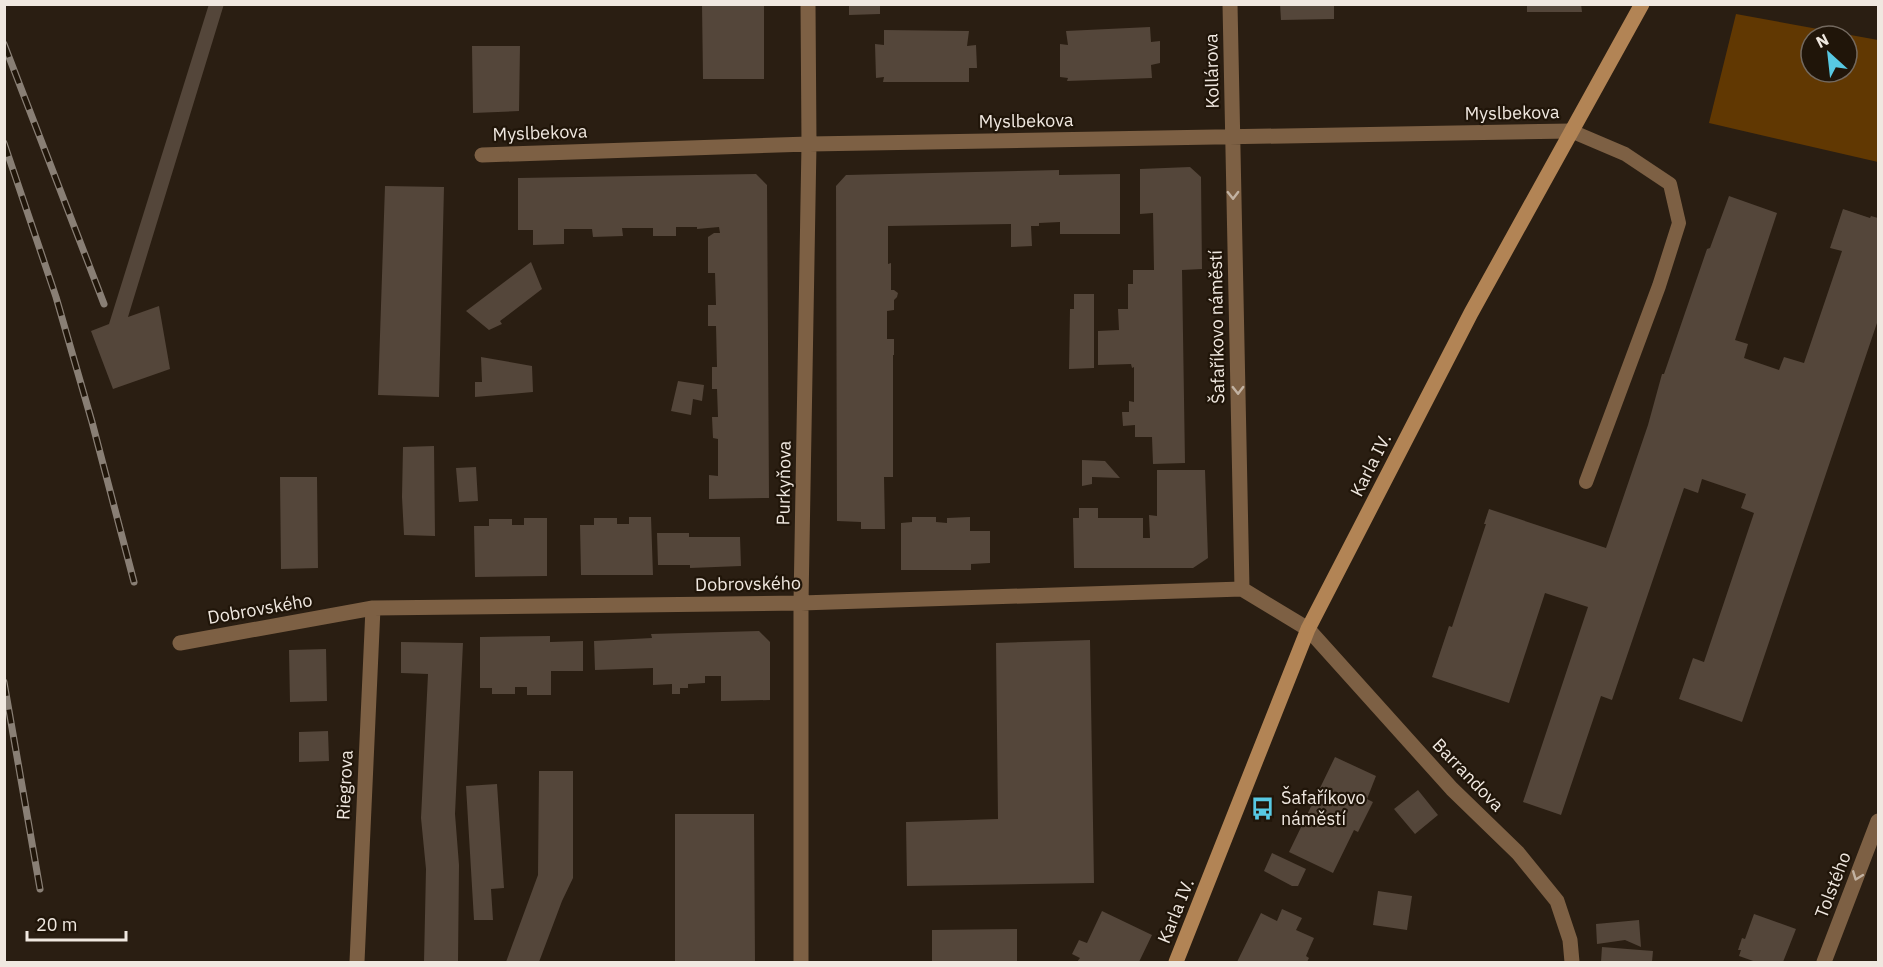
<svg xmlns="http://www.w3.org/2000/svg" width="1883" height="967" font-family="'IBM Plex Sans',sans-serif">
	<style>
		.green { fill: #613802; fill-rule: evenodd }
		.building { fill: #54463a }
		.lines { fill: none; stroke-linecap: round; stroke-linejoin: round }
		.lane { stroke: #7d6044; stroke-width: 14 }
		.street { stroke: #7d6044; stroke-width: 15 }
		.secondary { stroke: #b28455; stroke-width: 15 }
		.rail-casing { stroke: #897f75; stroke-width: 7 }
		.rail { stroke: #201509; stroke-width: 4.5; stroke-dasharray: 14; stroke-linecap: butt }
		.oneway { stroke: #c2b2a2 }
		.labels { text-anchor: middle; stroke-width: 4.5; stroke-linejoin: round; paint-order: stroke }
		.street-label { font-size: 18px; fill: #f0e8e0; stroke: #201509 }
		.poi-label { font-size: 18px; fill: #f0e8e0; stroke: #201509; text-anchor: start }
	</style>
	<rect width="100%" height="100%" fill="#2a1e12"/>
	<!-- green -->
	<path class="green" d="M1736,14L1878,40V162L1709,123ZM1811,36H1847V72H1811Z"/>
	<!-- building -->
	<path class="building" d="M209,4H224L128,317L159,306L170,369L113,389L91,331L109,324Z
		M702,4H764V79H703Z
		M849,4H880V14L849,15Z
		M1280,4H1334V19L1281,20Z
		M1527,4H1581L1582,12H1527Z
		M1150,27L1151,42L1160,41V63L1151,65L1152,78L1067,81L1068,78L1060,77V44L1068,45L1066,31Z
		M884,30L969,31L967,46L976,45L977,68H969V82H883L884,77L876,78L875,44L884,45Z
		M472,46H520L519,111L473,113Z
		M1190,167L1201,177L1202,269L1182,270L1185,463L1153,464L1152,437H1135V425L1123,426L1122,412H1129V401L1134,402V367L1132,368L1131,364L1098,365V331L1119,330L1118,309H1128V284H1133V270H1154L1153,213L1140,214V169Z
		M1059,170V175L1120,174V234H1060V222L1039,223V226H1031L1032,246L1011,247V224L888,226V264L891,263V290H894L898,293L897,297L894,300V310L887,311V339H894V355H893V477H884L885,529H861V522L837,521L836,186L846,175Z
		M756,174L767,185L769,498L709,499V475L718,476V439L713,438L712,417H718L717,389H712V367H717L716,326H708V305H716L715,273H708V237L714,233H720L719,227L697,229V227H676V236H653V228H622L623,236L593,237L592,229H564V244L533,245V230H518V178Z
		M385,186L444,187L439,397L378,395Z
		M1729,196L1777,213L1735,340L1748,344L1744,358L1779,370L1784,357L1804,363L1842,251L1830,248L1843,209L1870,218L1871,216L1878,218V320L1742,722L1679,699L1693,658L1704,662L1754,513L1741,508L1746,494L1702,479L1698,493L1684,488L1612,700L1601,696L1561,815L1523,802L1588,607L1545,593L1509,703L1432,677L1449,626L1452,627L1486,524H1484L1489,509L1606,548L1648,425L1662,374H1664L1707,249L1710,248Z
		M531,262L542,289L500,321L502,324L489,330L466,311Z
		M1074,294H1094V368L1069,369L1070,309H1074Z
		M481,357L532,366L533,392L475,397V382H482Z
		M678,381L704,385L702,401L693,399L691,415L671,411Z
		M434,446L435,536L404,535L402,497L403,447Z
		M1082,460L1105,461L1120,478L1092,477V484L1082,486Z
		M476,467L478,501L459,502L456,468Z
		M1157,470H1205L1208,558L1193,568H1074L1073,518H1079V508H1098V518H1143V538H1150L1149,515L1157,516Z
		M280,477H317L318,568L281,569Z
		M629,517H651L653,575H581L580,525H594V518H617V524H629Z
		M912,517H936V522L947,523V518L970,517V531H990V563L971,564V570H901V523L912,522Z
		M524,518H547V576L475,577L474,526H489V519H512V525H524Z
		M657,533H689V537H740L741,566L690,568V565H658Z
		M759,631L770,642V700L721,701V676H705V683L688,684V688H680V694H672V684L653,685V668L595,670L594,641L652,638L651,634Z
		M550,636V642L583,641V671H551V695H527V687H515V694H492V688H480V637Z
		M1090,640L1094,883L907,886L906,822L998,819L996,643Z
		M401,642L463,643L455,814L459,865L458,962H424L426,869L421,818L428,674L401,673Z
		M326,649L327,701L290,702L289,650Z
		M328,731L329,761L299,762V732Z
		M1335,757L1376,776L1367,799L1373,802L1358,832L1354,830L1333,873L1289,852Z
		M539,771H573V878L562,901L539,962H506L538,875Z
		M497,784L504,888L491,889L493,920H474L466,786Z
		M1418,790L1438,815L1415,834L1394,809Z
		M675,814H754L755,962H675Z
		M1272,853L1306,869L1298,886H1292L1264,871Z
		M1378,891L1412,896L1407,930L1373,925Z
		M1282,909L1302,918L1296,930L1314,938L1306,956L1309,958L1307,962H1237L1261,913L1277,921Z
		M1102,911L1152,935L1139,962H1077L1080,958L1072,954L1079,940L1087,943Z
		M1754,914L1796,929L1783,962H1756L1739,956L1741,950H1738L1742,938L1745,939Z
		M1639,920L1641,947L1625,940L1597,944L1596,924Z
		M1017,929V962H932V930Z
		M1602,947L1653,951L1652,962H1601Z"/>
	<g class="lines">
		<!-- lane -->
		<path class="lane" d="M1571,131L1625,154L1670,184L1679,223L1659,286L1586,482"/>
		<!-- street -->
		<path class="street" d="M1230,4L1242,589
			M482,155L809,144L1571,131
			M180,643L373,608L801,603L1242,589L1308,629L1452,789L1518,853L1557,901L1570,940L1572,962
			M357,962L373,608
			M801,962V603L809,144L808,4
			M1824,962L1878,821"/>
		<!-- secondary -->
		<path class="secondary" d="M1176,962L1308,629L1471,313L1642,4"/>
		<defs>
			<path id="rail" d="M4,44L104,304
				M4,143L56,297L92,422L134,582
				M4,682L40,889"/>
		</defs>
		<!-- rail casing -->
		<use href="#rail" class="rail-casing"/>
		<!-- rail -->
		<use href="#rail" class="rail"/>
	</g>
	<!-- one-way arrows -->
	<defs><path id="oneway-chevron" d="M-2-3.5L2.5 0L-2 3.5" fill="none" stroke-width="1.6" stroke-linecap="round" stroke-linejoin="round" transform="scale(1.5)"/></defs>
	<g class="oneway">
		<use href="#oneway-chevron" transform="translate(1233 195) rotate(89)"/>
		<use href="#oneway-chevron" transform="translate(1238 390) rotate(89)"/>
		<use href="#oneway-chevron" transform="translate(1857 876) rotate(111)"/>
	</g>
	<!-- icons -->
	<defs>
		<symbol id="bus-bare" viewBox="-9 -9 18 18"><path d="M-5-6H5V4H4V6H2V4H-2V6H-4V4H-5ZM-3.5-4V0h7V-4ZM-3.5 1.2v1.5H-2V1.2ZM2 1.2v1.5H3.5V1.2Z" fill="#58c9e3" stroke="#201509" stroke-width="2.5" paint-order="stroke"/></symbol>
	</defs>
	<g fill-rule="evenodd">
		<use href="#bus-bare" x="1246" y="792" width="33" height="33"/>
	</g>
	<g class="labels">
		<!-- street labels -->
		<g class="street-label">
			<text transform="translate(1212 71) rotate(-91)" y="6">Kollárova</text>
			<text transform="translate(1512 113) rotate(-1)" y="6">Myslbekova</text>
			<text transform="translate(1026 121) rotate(-1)" y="6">Myslbekova</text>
			<text transform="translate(540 133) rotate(-2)" y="6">Myslbekova</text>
			<text transform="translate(1217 327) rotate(-91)" y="6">Šafaříkovo náměstí</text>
			<text transform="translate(1371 465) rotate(-63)" y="6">Karla IV.</text>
			<text transform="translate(784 483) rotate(-89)" y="6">Purkyňova</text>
			<text transform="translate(748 584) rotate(-1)" y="6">Dobrovského</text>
			<text transform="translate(260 609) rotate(-10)" y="6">Dobrovského</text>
			<text transform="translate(1468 775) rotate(46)" y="6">Barrandova</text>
			<text transform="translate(345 785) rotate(-87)" y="6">Riegrova</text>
			<text transform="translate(1833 885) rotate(-69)" y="6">Tolstého</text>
			<text transform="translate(1176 911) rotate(-68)" y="6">Karla IV.</text>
		</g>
		<!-- poi labels -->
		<g class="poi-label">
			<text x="1281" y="804">Šafaříkovo<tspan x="1281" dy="21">náměstí</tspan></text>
		</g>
	</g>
	<!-- border -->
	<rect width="1883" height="967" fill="none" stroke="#f0e8e0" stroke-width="12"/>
	<!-- north arrow -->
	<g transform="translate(1829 54) rotate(333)"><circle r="28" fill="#201509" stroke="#73695f" stroke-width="1.5"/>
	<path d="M0-4.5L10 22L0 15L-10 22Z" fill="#58c9e3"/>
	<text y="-9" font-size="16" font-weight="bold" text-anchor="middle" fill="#f0e8e0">N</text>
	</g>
	<!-- scale -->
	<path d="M27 931v9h99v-9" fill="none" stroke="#f0e8e0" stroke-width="3"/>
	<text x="36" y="931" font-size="18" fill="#f0e8e0" stroke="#201509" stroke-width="4.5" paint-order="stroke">20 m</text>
</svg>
